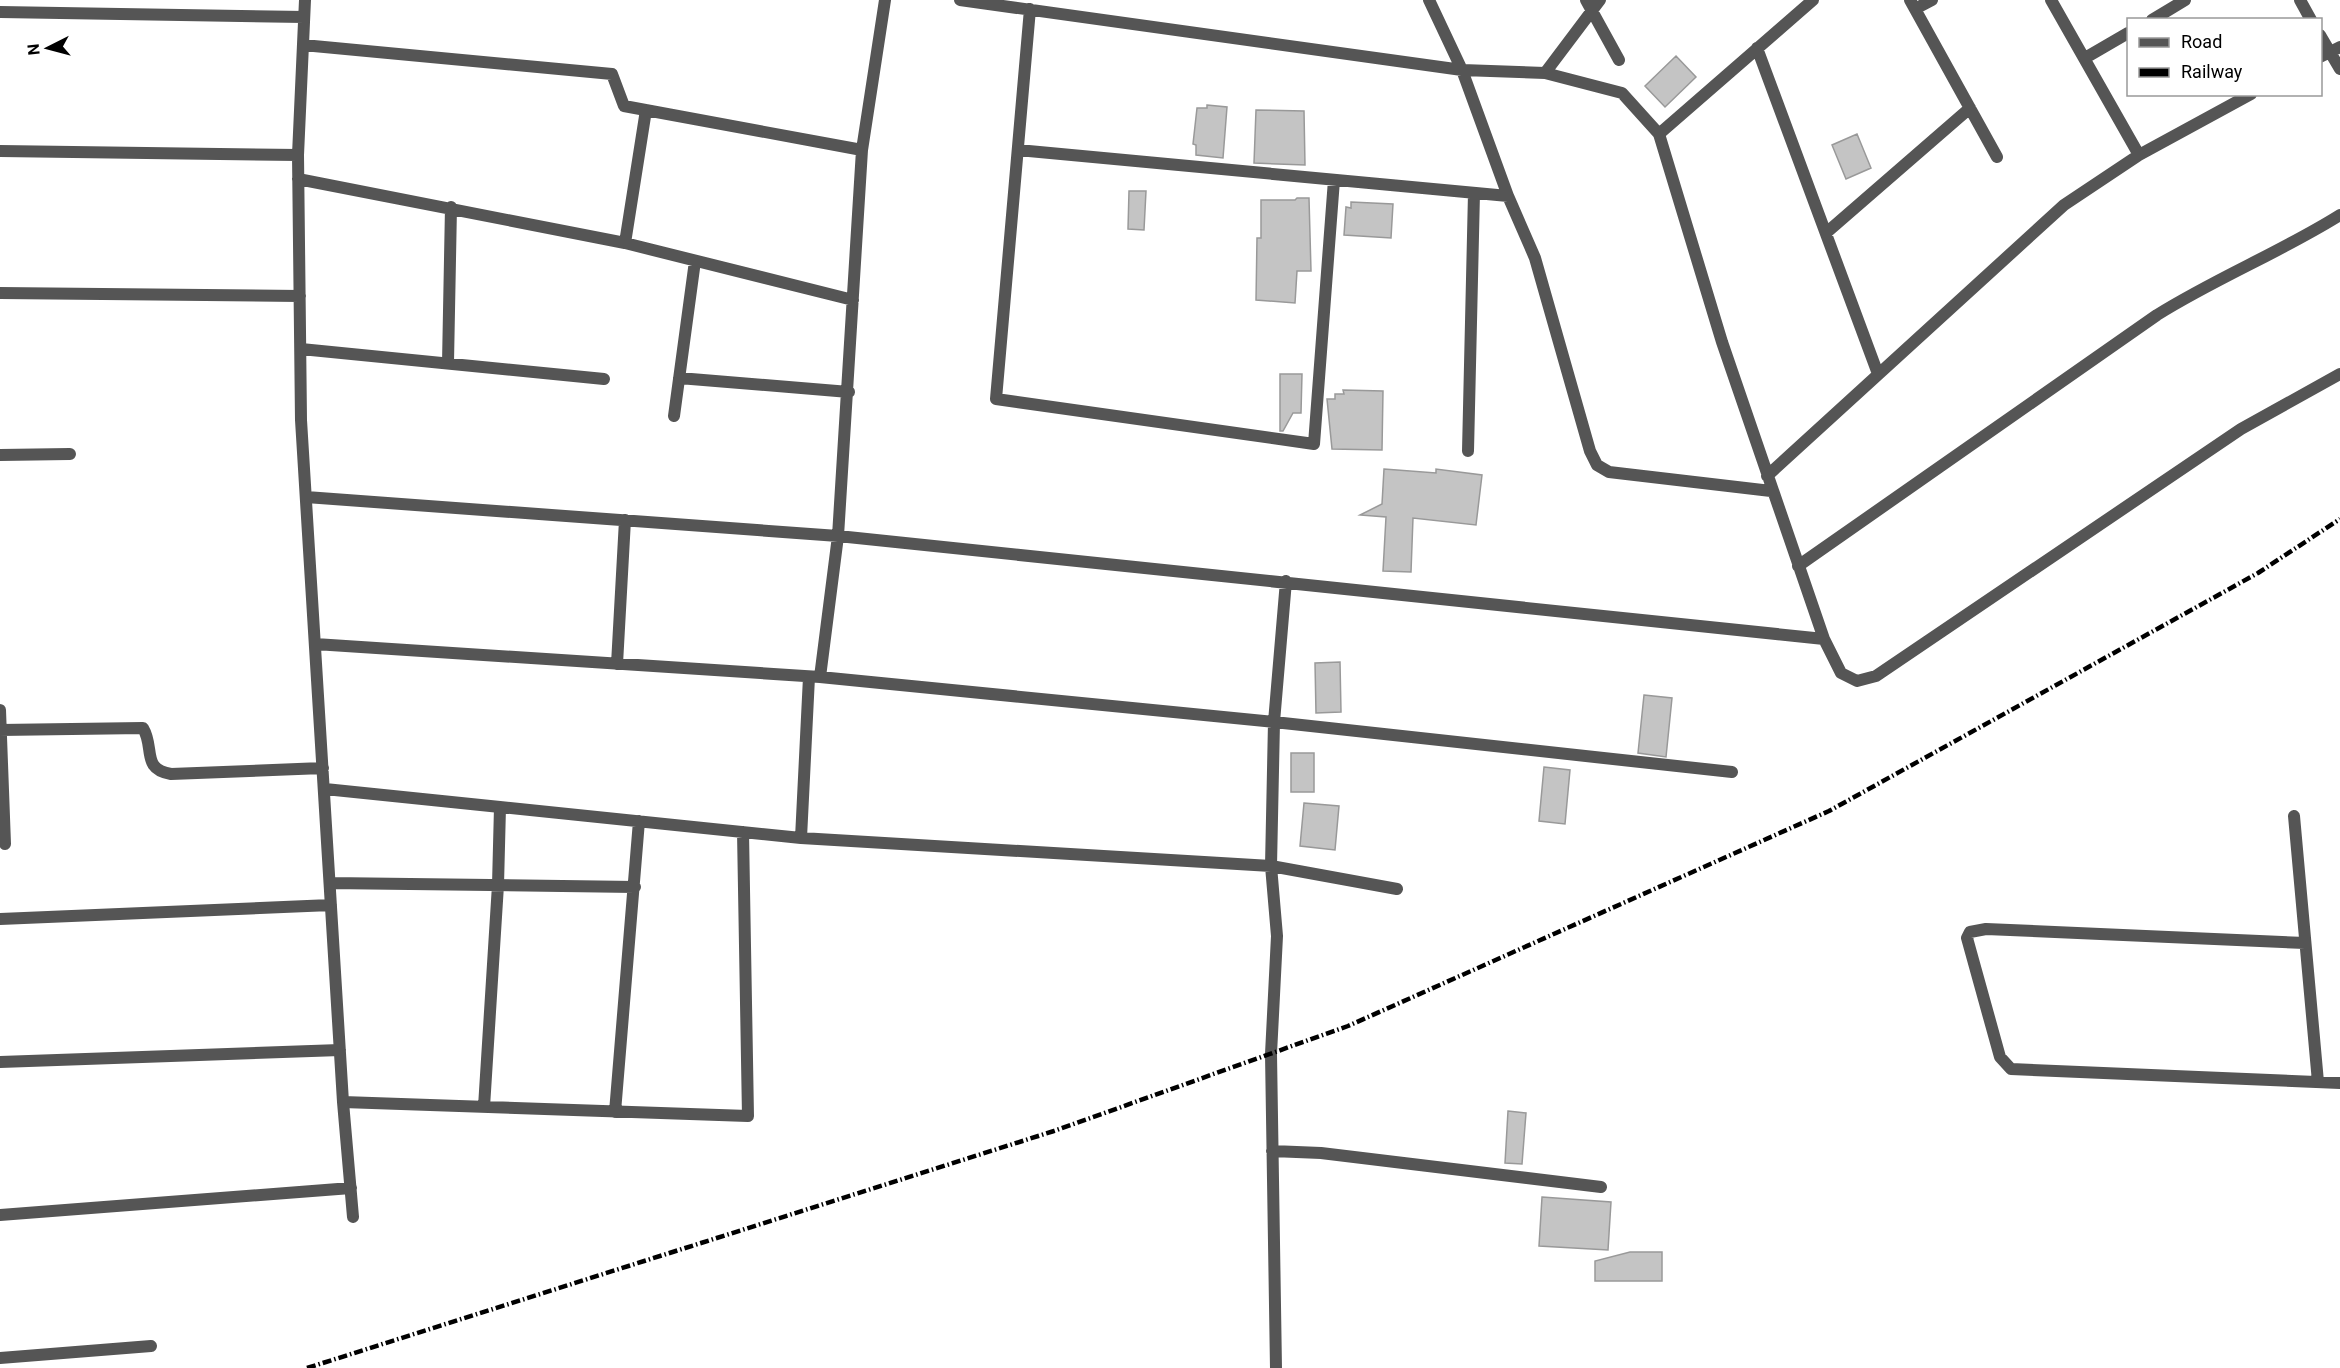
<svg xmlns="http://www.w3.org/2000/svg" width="2340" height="1368" font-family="Roboto,sans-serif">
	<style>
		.building { fill: #c4c4c4; stroke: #999; stroke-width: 1.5 }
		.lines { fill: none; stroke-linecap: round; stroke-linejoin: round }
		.minor { stroke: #555; stroke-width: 12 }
		.rail { stroke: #000; stroke-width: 4.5; stroke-dasharray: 9 3 1.5 3; stroke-linecap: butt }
	</style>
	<rect width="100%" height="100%" fill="#fff"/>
	<!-- building -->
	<path class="building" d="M1676,56L1696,77L1665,107L1645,86Z
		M1207,105L1227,107L1223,158L1196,155V145L1193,144L1197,108H1207Z
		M1256,110L1304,111L1305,165L1254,163Z
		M1857,134L1871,168L1846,179L1832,145Z
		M1129,191H1146L1144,230L1128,229Z
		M1297,198H1309L1311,271H1297L1295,303L1256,300L1257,238H1261V200H1295Z
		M1351,202L1393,204L1391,238L1344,235L1346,207L1351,208Z
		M1280,374H1302L1301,413H1293L1283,431H1280Z
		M1343,390L1383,391L1382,450L1332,449L1327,399H1335V394H1344Z
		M1384,469L1436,473V469L1482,475L1476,525L1413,518L1411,572L1383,571L1386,517L1360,515L1382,504Z
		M1340,662L1341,712L1316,713L1315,663Z
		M1644,695L1672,698L1666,757L1638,753Z
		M1291,753H1314V792H1291Z
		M1544,767L1570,770L1565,824L1539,821Z
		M1304,803L1339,806L1335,850L1300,846Z
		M1508,1111L1526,1113L1522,1164L1505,1163Z
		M1542,1197L1611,1202L1608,1250L1539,1246Z
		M1630,1252H1662V1281H1595V1261Z"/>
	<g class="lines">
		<!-- minor -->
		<path class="minor" d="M305,0L298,155L301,420L343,1102L748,1116L743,832
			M960,0L1462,70L1545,73L1622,93L1659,134L1722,342L1824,639L1841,673L1857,681L1876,676L2241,429L2340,374
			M1586,0L1619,60
			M1910,0L1997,157
			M2051,0L2139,155
			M2300,0L2311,20
			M1030,9L996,399L1314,444L1334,180
			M1915,9L1932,0
			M0,12L304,17
			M2152,20L2185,0
			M2320,35L2340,69
			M303,45L612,74L624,106L862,150
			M1757,48L1878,374
			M2320,57L2340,47
			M2085,58L2128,33
			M1545,73L1600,0
			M646,110L625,243L853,300
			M1659,134L1813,0
			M1018,150L1508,196L1462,70L1429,0
			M0,151L298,155
			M298,179L625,243
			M1508,196L1535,258L1590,451L1597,465L1609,472L1771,491
			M1826,233L1970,108
			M0,293L300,296
			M301,349L604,379
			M448,363L451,207
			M679,378L849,392
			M674,416L695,261
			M1468,451L1474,193
			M0,455L70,454
			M1767,476L2064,205L2139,155L2251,94
			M306,497L838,536L1824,639
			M1798,566L2157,315C2216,278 2281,252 2340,215
			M315,644L820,677L1274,722L1732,772
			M617,664L625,520
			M809,677L801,838L1271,866L1397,889
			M820,677L838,536L862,150L885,0
			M0,710L5,844
			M0,730L143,728C155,748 141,769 171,774L323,768
			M325,789L500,807L498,885L484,1107
			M500,807L801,838
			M2294,816L2318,1082
			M330,883L635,887
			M0,919L331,905
			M2305,943L1986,929L1970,932L1967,938L2000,1057L2011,1069L2340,1083
			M0,1062L340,1050
			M343,1102L353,1217
			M615,1112L639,821
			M1272,1151L1321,1153L1601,1187
			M0,1215L351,1188
			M0,1358L151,1346
			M1276,1368L1271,1054L1277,936L1271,866L1274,722L1286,581"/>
		<!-- rail -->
		<path class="rail" d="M307,1368L1054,1131L1348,1026L1829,811L2258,573L2340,519"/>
	</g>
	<!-- legend -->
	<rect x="2127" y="18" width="195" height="78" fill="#ffffff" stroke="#999999" stroke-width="1.5"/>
	<rect x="2139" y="38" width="30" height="9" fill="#555555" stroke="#999999" stroke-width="1.5"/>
	<text x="2181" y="48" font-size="18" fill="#000000">Road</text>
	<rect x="2139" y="68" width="30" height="9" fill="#000000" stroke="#999999" stroke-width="1.5"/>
	<text x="2181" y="78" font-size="18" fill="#000000">Railway</text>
	<!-- north arrow -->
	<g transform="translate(48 48) rotate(264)" stroke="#ffffff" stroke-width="4.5" paint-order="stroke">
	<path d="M0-4.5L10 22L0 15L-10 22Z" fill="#000000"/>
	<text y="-9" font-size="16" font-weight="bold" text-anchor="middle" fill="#000000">N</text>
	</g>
</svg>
